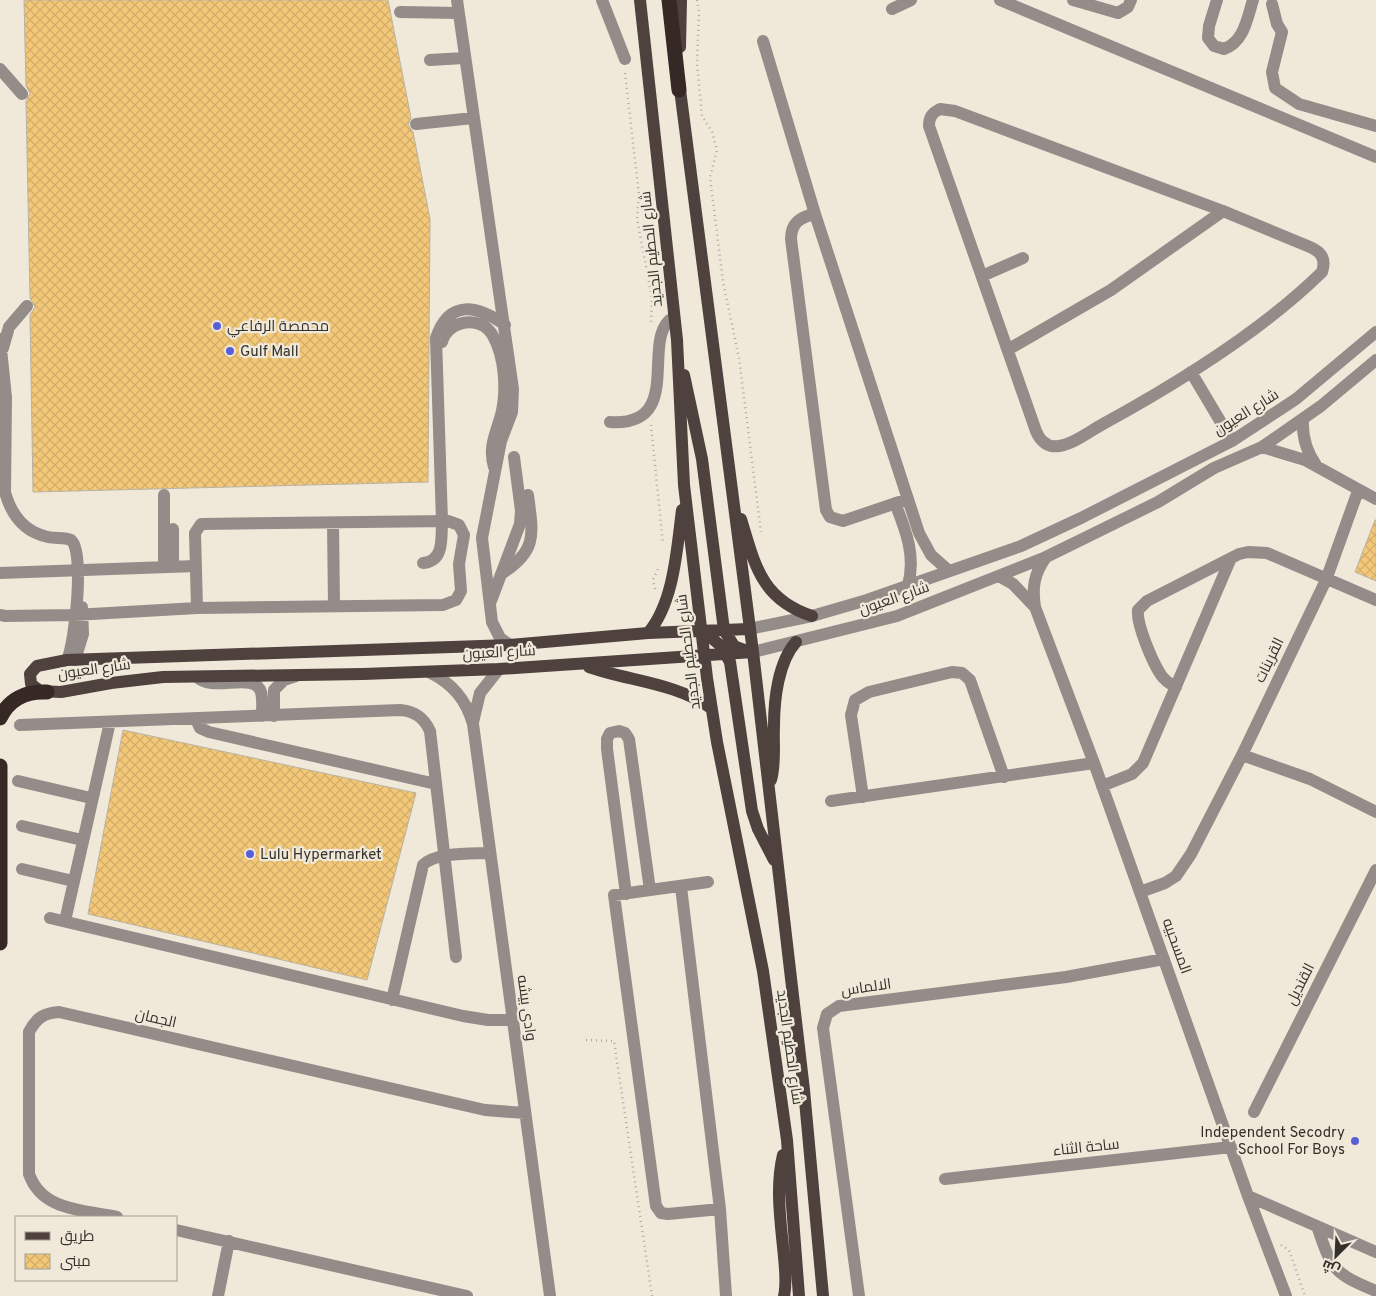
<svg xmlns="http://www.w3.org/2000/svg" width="1376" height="1296" font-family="Overpass,Cairo,sans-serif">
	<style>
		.building { fill: url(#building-cross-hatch); stroke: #b9b2a4 }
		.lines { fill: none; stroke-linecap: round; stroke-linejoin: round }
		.path { stroke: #b0a99e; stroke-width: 2.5; stroke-dasharray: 1 4; stroke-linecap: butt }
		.minor { stroke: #938c89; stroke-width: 12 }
		.major { stroke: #4e413e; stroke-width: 12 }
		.highway { stroke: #362824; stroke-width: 15 }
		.poi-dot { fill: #595fd6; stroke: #f0e8d9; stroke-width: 2 }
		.labels { text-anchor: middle; stroke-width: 4.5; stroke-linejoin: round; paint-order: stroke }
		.street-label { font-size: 15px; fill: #34312b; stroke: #f0e8d9 }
		.poi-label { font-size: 15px; fill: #34312b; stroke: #f0e8d9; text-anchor: start }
	</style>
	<defs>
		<pattern id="building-cross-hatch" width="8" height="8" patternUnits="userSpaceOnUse" patternTransform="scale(1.25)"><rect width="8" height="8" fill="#f3c979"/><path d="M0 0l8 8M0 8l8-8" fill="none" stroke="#d1ad69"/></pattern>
	</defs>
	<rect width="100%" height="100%" fill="#f0e8d9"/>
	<!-- building -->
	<path class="building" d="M24,0H388L411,118L408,125L413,132L430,219L428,482L33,492L30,315L35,307L30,298L26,101L30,93L26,86Z
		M1375,520H1376V581L1355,572Z
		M123,730L416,793L367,980L88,914Z"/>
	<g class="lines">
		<!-- path -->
		<path class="path" d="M697,0L699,13L697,63L702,116L712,132L717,150L710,177L723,282L739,358L761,532
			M625,73L639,195L637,219L652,298L651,322
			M651,425L663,544
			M655,589L653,580L659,566
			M586,1040L614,1041L652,1296
			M1281,1245L1289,1250L1305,1296"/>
		<!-- minor -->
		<path class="minor" d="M457,0L513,389L512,412L501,441L482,538L492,622L500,638L510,645
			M602,0L625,59
			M1000,0L1376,157
			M1073,0L1118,13L1128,7L1131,0
			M1217,0L1209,26L1208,38L1214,46L1224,49C1244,42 1247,19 1253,0
			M1272,4L1277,24L1282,32L1272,72L1275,88L1299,104L1376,126
			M892,9L911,0
			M400,12L458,13
			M763,41L815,214L919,533L931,555L949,571
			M430,60L464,58
			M0,69L22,94
			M940,109L955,111L1223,211L1310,247C1322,252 1326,260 1322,272C1263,330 1176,384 1103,424C1090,431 1074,444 1059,446C1048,448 1040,441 1036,431L929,126C929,117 932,113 940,109Z
			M416,124L473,118
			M815,214C800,217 791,223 791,239L826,510L830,517L843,521L908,499
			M982,276L1023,258
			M0,339L6,397L5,492C11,514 24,532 48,537C56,539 64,537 71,540C85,551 75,643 67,660
			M442,342C448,320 481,314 493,336C505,357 507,392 501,415C496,433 488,447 494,467
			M3,348L9,327L27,306
			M1009,349L1111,290L1223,211
			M1191,372L1232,441
			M1303,419C1302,437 1306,451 1316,465
			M610,422C687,427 638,336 674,317
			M1262,447L1305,460L1376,499
			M164,495V567
			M895,503C906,531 916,556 908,585
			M333,523L334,605
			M173,529V567
			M1046,557C1034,574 1032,587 1035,607L1094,763L1248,1196L1286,1296
			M423,563C445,561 441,537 442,521L436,338C449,299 477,305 505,325
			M0,573L196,566
			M501,574C538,551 533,534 528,495
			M999,576L1013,584L1033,605
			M491,601L520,524L521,511L514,457
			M0,615L5,616L74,615L197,608L443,605L456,600L461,591L459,564L464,535L459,525L448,521L201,524L195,533L197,608
			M749,629L812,616L867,600L1021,546L1081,518L1232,441L1296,399L1376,332
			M753,652L897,616L1046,557L1158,502L1214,468L1262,447L1321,406L1376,360
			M75,660L83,634L82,607
			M429,672C452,683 466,699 473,724L550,1296
			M197,677C212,693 255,671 261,692C263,699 262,709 262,716
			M1176,687C1170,684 1165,681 1161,675C1153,663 1136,624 1138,610L1147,601L1239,554L1248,552L1267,553L1376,600
			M274,716V690L284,680L296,676
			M196,719L200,728L209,732L436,784
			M473,722L480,693L499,669
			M20,725L400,710C415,711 424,718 430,731L456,957
			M1242,755L1310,779L1376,812
			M18,781L91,798
			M1102,786L1132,774L1143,763L1231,558
			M863,797L851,715L855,700L869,692L952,672L962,673L970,680L1004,777
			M831,801L1094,763
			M22,826L82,840
			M22,869L73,881
			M708,882L614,895L656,1206L661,1213L668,1214L720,1209
			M681,887L720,1209L726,1296
			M1140,892L1165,883L1176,876L1191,854L1242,755L1326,580L1358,491
			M626,894L607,749V739L610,733L619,731L625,733L629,739L650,890
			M50,918L463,1016L488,1020H512
			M65,921L110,722
			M392,1000L423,865C435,852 472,854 490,853
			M1254,1112L1376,870
			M945,1179L1231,1147
			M1248,1196L1376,1252
			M117,1217C83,1210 42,1211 29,1174V1032C36,1018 44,1013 59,1012L485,1110L525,1113
			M1317,1226C1332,1270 1333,1273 1376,1291
			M176,1230L467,1296
			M218,1296L229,1241
			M859,1296L823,1028L827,1014L839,1006L1066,977L1164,959"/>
		<!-- major -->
		<path class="major" d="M640,0L677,340L684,485L707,678L717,742L763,971L787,1140L799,1296
			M680,47L681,0
			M679,82L753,652L804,1090L823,1296
			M684,375L702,459L724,630L734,646L750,652
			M741,519C755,565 761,599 812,616
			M749,629L648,633L510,645L67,660L37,666L30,674L31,684L40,691L61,692L111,683L163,677L363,674L499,669L753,652
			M702,630L721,646L730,662L752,811L758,829L774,860
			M648,633C674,603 677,548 682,510
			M589,667C629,681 676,683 711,708
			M771,780C776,762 773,744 774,726C774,700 778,662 796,642
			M783,1155C775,1188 781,1224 784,1257C785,1270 787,1283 784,1296"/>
		<!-- highway -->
		<path class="highway" d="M669,0L679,90
			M0,718C9,699 26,691 47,692
			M0,766V943"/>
	</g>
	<!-- markers -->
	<g class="poi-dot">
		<circle cx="217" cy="326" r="5"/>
		<circle cx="230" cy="351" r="5"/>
		<circle cx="250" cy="854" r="5"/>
		<circle cx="1355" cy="1141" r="5"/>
	</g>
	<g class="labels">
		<!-- street labels -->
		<g class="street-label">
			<text transform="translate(651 249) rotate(-96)" y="5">شارع الحطيم الجديد</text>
			<text transform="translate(1246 412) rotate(-32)" y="5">شارع العيون</text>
			<text transform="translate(894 598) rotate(-19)" y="5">شارع العيون</text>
			<text transform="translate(499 652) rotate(-3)" y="5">شارع العيون</text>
			<text transform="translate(688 652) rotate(-97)" y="5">شارع الحطيم الجديد</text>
			<text transform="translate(1269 660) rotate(-64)" y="5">القرينات</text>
			<text transform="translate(94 669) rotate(-8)" y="5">شارع العيون</text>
			<text transform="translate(1177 946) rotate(70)" y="5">المسحبيه</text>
			<text transform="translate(1300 984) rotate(-63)" y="5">القنديل</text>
			<text transform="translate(866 987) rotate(-8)" y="5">الالماس</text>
			<text transform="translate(527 1008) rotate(82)" y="5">وادى بيشه</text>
			<text transform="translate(156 1018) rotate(13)" y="5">الجمان</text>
			<text transform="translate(790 1047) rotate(82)" y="5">شارع الحطيم الجديد</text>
			<text transform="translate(1086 1147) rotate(-6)" y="5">ساحة الثناء</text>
		</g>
		<!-- poi labels -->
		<g class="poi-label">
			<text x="227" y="331">محمصة الرفاعي</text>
			<text x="240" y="356">Gulf Mall</text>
			<text x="260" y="859">Lulu Hypermarket</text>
			<text x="1345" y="1137" text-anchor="end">Independent Secodry<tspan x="1345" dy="17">School For Boys</tspan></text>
		</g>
	</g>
	<!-- legend -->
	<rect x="15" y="1216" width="162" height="65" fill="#f0e8d9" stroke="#a59f93"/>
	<rect x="25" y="1232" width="25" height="8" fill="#4e413e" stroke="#a59f93"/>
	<text x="60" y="1241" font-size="15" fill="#34312b">طريق</text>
	<rect x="25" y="1254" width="25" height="15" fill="url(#building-cross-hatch)" stroke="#a59f93"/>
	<text x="60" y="1266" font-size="15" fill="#34312b">مبنى</text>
	<!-- north arrow -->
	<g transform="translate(1336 1256) rotate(204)" stroke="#f0e8d9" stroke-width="4" paint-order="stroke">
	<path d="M0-4L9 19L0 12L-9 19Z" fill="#34312b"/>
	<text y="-8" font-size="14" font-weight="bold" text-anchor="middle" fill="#34312b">ش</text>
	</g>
</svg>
